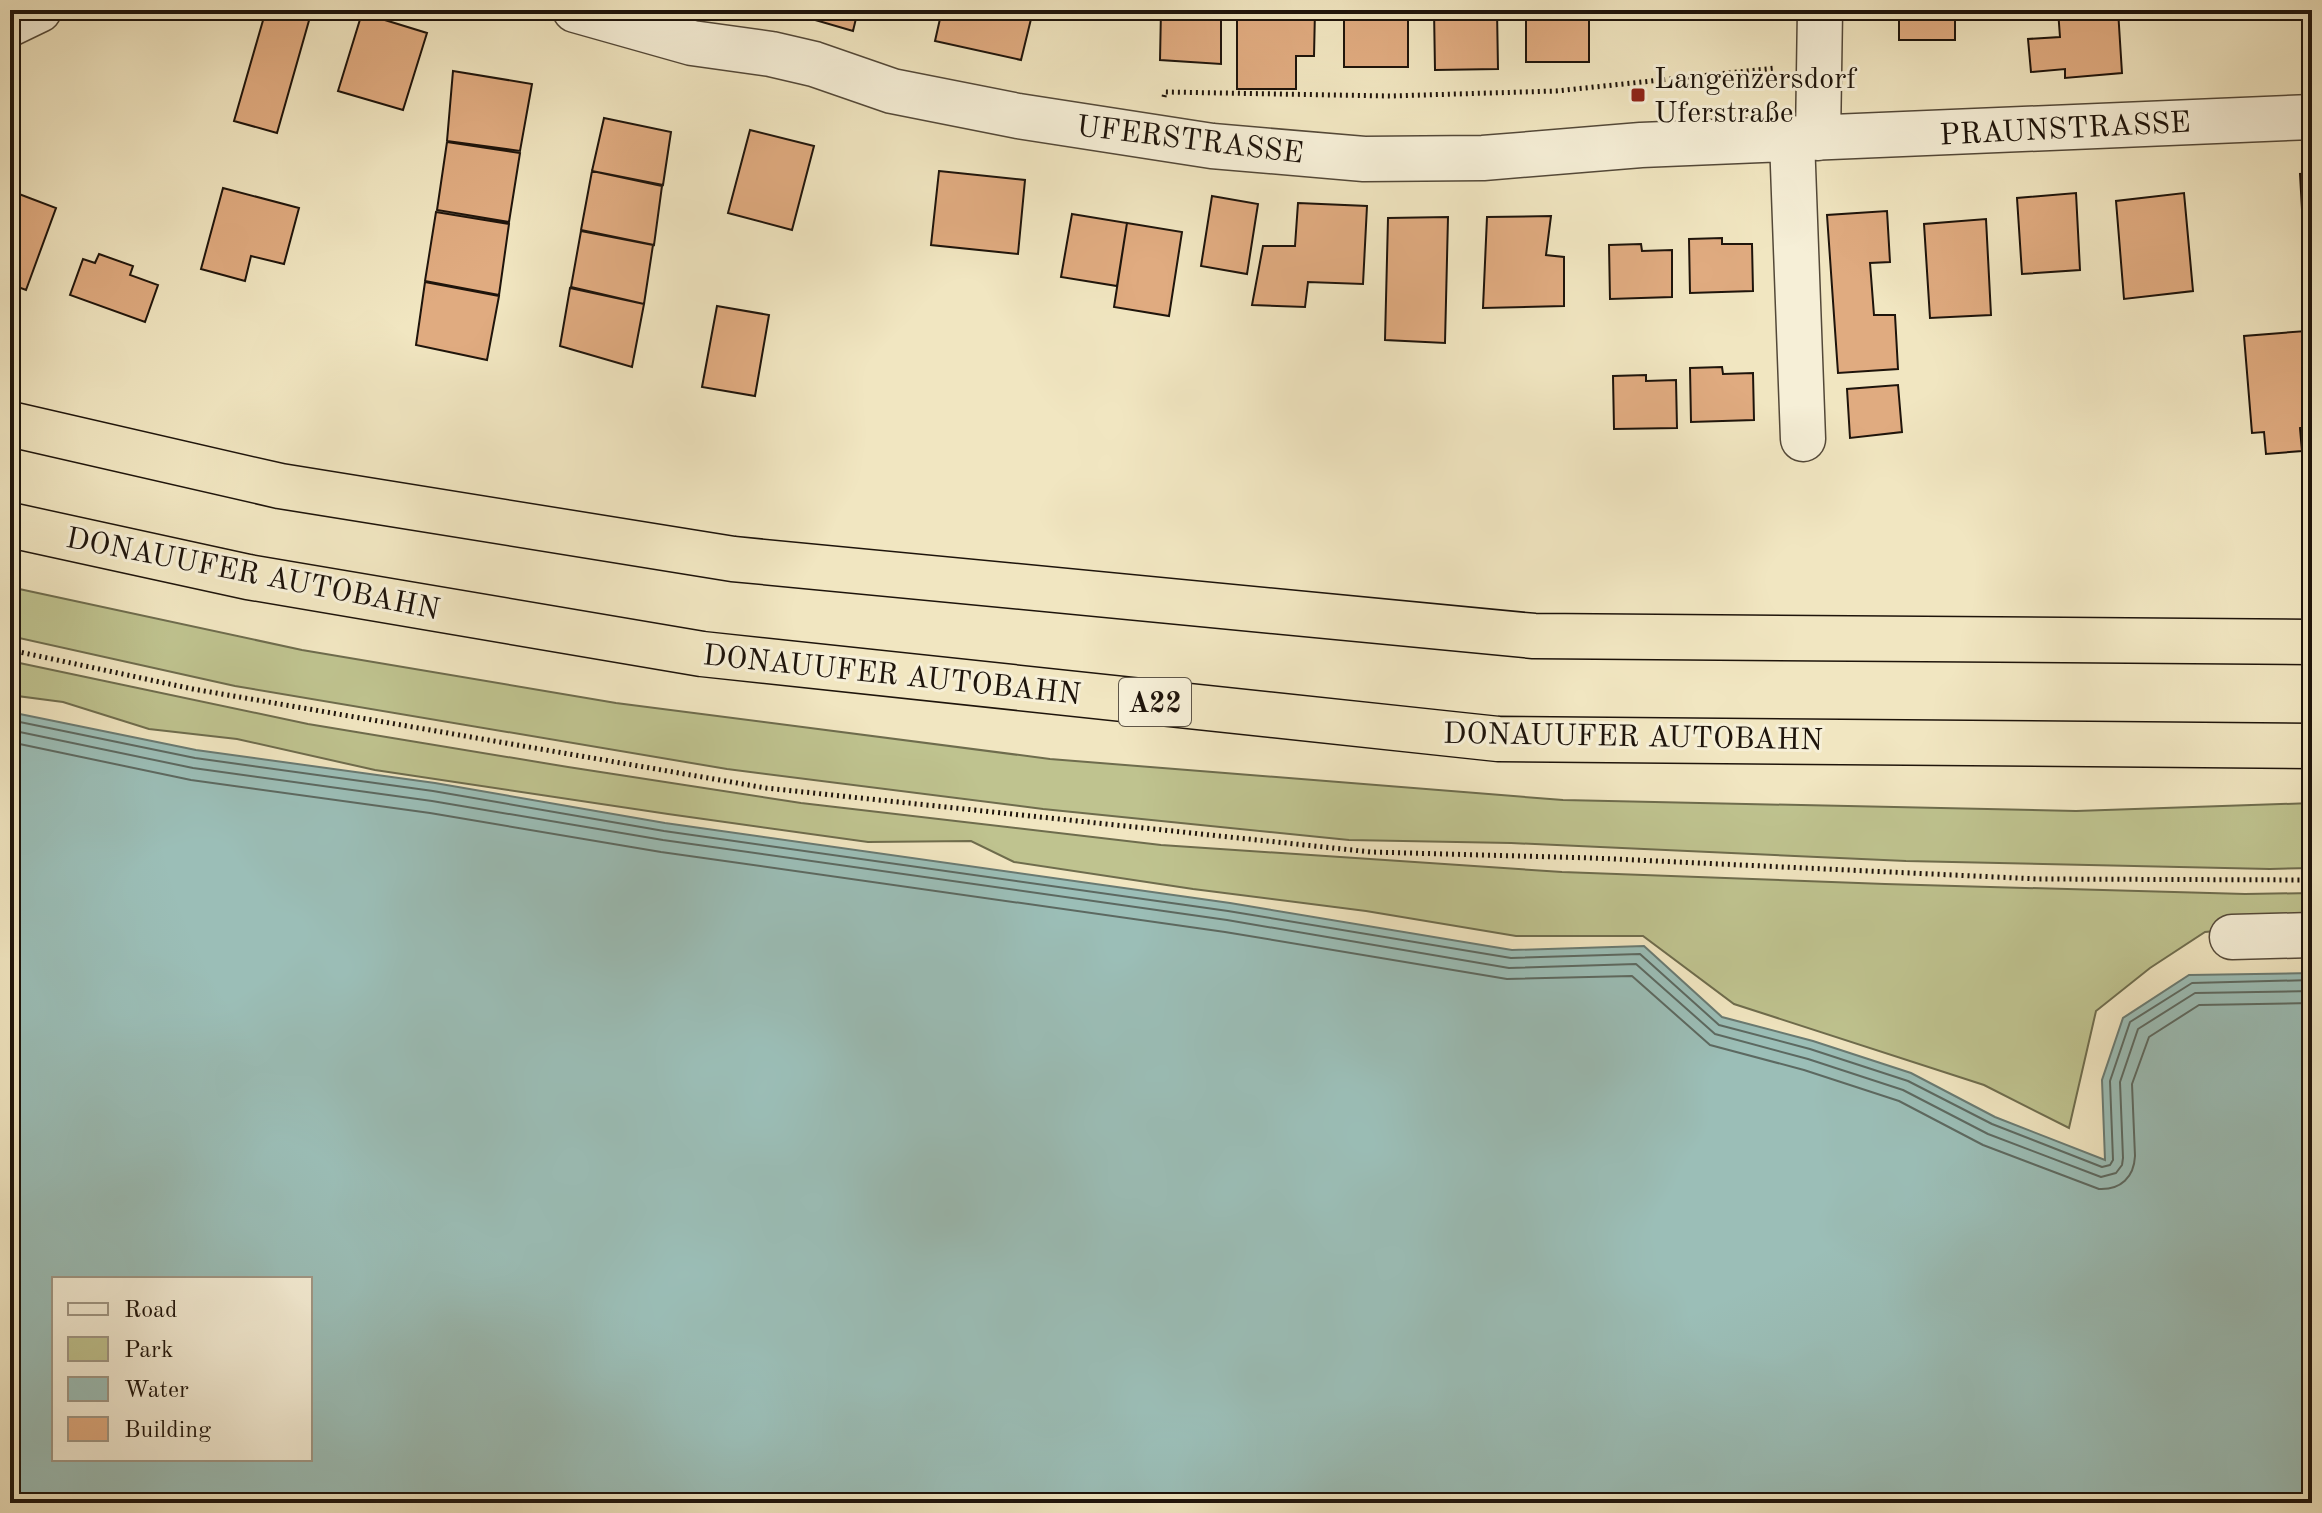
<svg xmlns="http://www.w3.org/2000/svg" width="2322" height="1513" font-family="'Old Standard TT',serif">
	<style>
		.green { fill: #bfc38f; stroke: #6e6c4d; stroke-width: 2 }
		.water { fill: #9bbeb7; stroke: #697a72; stroke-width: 2; fill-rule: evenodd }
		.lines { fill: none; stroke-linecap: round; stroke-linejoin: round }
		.shore { stroke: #5c6961; stroke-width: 2 }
		.building { fill: #e0ab80; stroke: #1e140b; stroke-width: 2 }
		.minor-casing { stroke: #534838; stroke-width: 47 }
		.highway-casing { stroke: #1e140b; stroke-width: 47 }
		.path { stroke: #1e140b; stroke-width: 5; stroke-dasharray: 2 4; stroke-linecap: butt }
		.minor { stroke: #f6efd7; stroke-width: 44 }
		.highway { stroke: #f1e6c1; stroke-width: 44 }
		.poi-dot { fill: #8f2418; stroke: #f6efd7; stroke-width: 3 }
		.labels { text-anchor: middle; stroke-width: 6; stroke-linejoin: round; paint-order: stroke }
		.shield { fill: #f6efd7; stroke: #5f5648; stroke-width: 2 }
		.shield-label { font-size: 28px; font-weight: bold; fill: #1e140b }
		.poi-label { font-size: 30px; fill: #1e140b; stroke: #f6efd7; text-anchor: start }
		.street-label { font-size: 30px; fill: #1e140b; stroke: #f6efd7 }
	</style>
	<rect width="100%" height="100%" fill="#f1e6c1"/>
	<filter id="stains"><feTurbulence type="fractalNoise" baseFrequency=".0025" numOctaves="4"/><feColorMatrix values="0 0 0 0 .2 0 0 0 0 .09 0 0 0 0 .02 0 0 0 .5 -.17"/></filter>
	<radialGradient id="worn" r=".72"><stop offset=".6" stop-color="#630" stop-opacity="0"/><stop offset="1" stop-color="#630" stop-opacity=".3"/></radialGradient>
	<!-- green -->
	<path class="green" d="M10,587L302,650L616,703L1050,759L1563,800L2076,811L2312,803V868L2270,869L1906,861L1511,843L1349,840L1043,809L727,769L235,686L10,636Z
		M10,661L308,724L568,767L801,803L1161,845L1562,872L1885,884L2245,894L2312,893V922L2205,932L2150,968L2096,1011L2069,1128L1984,1085L1734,1004L1643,936H1516L1366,911L1193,889L1014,862L971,841L868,842L668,814L375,770L237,739L149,729L63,702L10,695Z"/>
	<!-- water -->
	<path class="water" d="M10,712L196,750L435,783L665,823L1230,903L1512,950L1644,946L1722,1017L1813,1041L1911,1073L1995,1117L2105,1160L2102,1080L2123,1018L2189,975L2312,973V1503H10ZM54,1279H310V1459H54Z"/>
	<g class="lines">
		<!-- shore -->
		<path class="shore" d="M10,720L195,758L433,791L664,831L1228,911L1511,958L1640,954L1719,1025L1810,1049L1908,1081L1992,1124L2102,1167L2110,1165L2113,1160L2110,1081L2130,1022L2192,983L2312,980
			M10,730L193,768L432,801L663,840L1227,920L1509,968L1636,964L1715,1034L1808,1059L1903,1090L1988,1134L2101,1177L2116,1173L2122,1165L2123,1158L2120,1082L2138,1029L2195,993L2312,991
			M10,742L191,780L430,813L661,852L1225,932L1507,979L1632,976L1710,1045L1804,1070L1899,1101L1983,1145L2099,1189C2121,1190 2134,1177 2135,1156L2132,1084L2149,1037L2199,1005L2312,1003"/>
	</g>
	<!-- building -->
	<path class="building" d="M266,10H312L277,133L234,121Z
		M799,10H858L853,31L798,15Z
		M942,10H993L1031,19L1021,60L935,41Z
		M1161,10H1221V64L1160,60Z
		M1237,10H1315L1314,56H1296V89H1237Z
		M1344,10H1408V67H1344Z
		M1434,10H1497L1498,69L1435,70Z
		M1526,10H1589V62H1526Z
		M1899,10H1955V40H1899Z
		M2058,10H2118L2122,73L2065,78V69L2031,72L2028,39L2060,37Z
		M362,13L427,33L403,110L338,91Z
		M453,71L532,84L520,151L447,141Z
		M604,118L671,132L663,185L592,171Z
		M750,130L814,146L792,230L728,213Z
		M447,142L520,153L509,222L437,210Z
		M592,171L662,186L654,245L581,230Z
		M939,171L1025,180L1018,254L931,245Z
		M2312,173V227H2303L2300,174Z
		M223,188L299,208L284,264L251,256L245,281L201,269Z
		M2076,193L2080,270L2022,274L2017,198Z
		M2184,193L2193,291L2124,299L2116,201Z
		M19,194L56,208L26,290L10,284V218Z
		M1212,196L1258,204L1247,274L1201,266Z
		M1298,203L1367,206L1363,284L1308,282L1305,307L1252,305L1263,246H1295Z
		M1887,211L1890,262L1870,263L1874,315H1895L1898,369L1838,373L1827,215Z
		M436,212L509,224L499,295L425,281Z
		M1072,214L1127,223L1117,286L1061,277Z
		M1551,216L1546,255L1564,257V306L1483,308L1487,217Z
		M1448,217L1445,343L1385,340L1388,218Z
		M1986,219L1991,315L1930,318L1924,224Z
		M1127,223L1182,232L1169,316L1114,307Z
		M581,231L653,245L644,304L571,287Z
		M1722,238V244H1752L1753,291L1690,293L1689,239Z
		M1641,244L1642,251L1672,250V297L1610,299L1609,245Z
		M99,254L133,266L130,275L158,285L145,322L70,295L83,259L95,263Z
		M425,282L499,296L487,360L416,345Z
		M570,288L644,304L632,367L560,346Z
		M717,306L769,315L755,396L702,387Z
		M2306,331L2312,426L2300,428L2302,451L2266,454L2264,432L2252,433L2244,336Z
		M1722,367L1723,374L1753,373L1754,420L1691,422L1690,368Z
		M1646,375V381L1676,380L1677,428L1614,429L1613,376Z
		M1898,385L1902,432L1850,438L1847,389Z"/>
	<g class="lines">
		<defs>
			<path id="minor" d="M575,10L692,43L771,54L814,64L892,91L1018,116L1212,146L1364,159L1483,158L1641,145L2312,117
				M10,24L39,10
				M1818,138L1820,10
				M1792,139L1803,439
				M2232,937L2312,935"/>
			<path id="highway" d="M10,424L280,486L733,559L1534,636L2312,642
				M10,525L248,577L702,654L1498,739L2312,746"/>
		</defs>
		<!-- minor casing -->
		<use href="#minor" class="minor-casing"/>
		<!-- highway casing -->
		<use href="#highway" class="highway-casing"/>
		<!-- path -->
		<path class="path" d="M1164,97L1165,92L1390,96L1556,91L1776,68
			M10,650L193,689L766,788L1371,852L1593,858L2038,879L2312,880"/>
		<!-- minor -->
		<use href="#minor" class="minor"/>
		<!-- highway -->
		<use href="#highway" class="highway"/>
	</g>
	<!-- markers -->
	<rect class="poi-dot" x="1630" y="87" width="16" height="16" rx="4"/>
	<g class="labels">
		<!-- shield labels -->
		<rect class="shield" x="1119" y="678" width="72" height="48" rx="6"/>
		<g class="shield-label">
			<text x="1155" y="712">A22</text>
		</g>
		<!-- poi labels -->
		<g class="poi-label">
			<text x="1654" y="88">Langenzersdorf<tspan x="1654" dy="34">Uferstraße</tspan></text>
		</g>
		<!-- street labels -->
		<g class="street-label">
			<text transform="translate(2065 128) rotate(-3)" y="10">PRAUNSTRASSE</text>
			<text transform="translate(1190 139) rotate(7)" y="10">UFERSTRASSE</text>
			<text transform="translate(253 573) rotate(11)" y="10">DONAUUFER AUTOBAHN</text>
			<text transform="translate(892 674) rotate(6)" y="10">DONAUUFER AUTOBAHN</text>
			<text transform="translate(1633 736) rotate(1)" y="10">DONAUUFER AUTOBAHN</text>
		</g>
	</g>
	<!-- margin -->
	<rect width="2322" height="1513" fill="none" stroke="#f1e6c1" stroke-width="40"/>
	<rect x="12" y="12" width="2298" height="1489" fill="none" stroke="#1e140b" stroke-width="4"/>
	<rect x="20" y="20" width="2282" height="1473" fill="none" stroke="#1e140b" stroke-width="2"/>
	<!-- legend -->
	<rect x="52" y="1277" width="260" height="184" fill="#f6efd7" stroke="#a09785" stroke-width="2"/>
	<rect x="68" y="1303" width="40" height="12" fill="#f6efd7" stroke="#a09785" stroke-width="2"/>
	<text x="124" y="1317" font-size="24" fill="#1e140b">Road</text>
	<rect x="68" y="1337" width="40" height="24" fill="#bfc38f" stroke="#a09785" stroke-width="2"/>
	<text x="124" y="1357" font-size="24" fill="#1e140b">Park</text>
	<rect x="68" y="1377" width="40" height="24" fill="#9bbeb7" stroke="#a09785" stroke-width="2"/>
	<text x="124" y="1397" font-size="24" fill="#1e140b">Water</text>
	<rect x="68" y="1417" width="40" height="24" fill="#e0ab80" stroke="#a09785" stroke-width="2"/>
	<text x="124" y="1437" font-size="24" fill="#1e140b">Building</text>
	<rect width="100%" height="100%" filter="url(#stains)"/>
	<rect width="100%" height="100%" fill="url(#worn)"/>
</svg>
